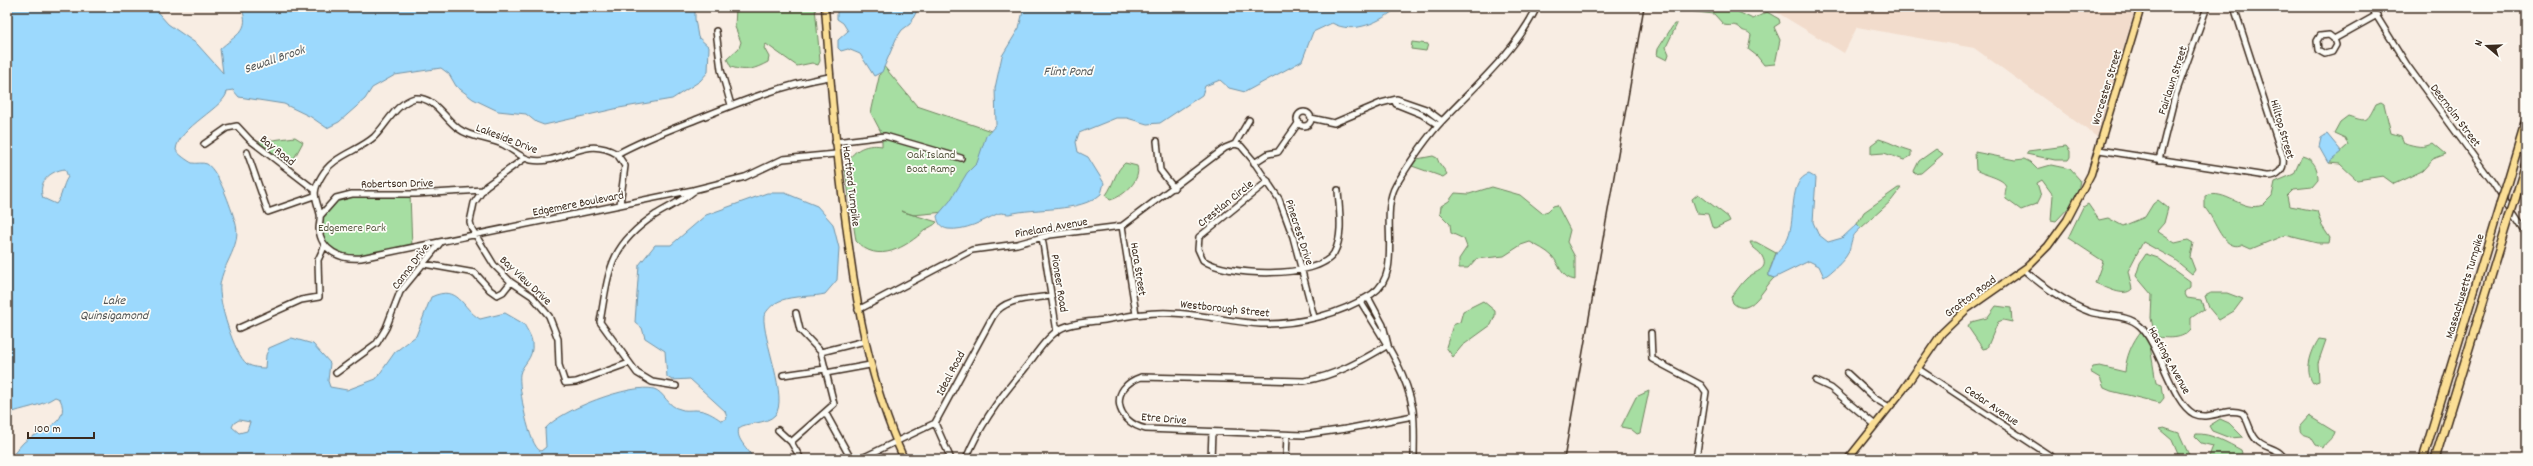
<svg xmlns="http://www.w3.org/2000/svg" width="2533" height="466" font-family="Dekko,sans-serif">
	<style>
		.built { fill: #f2dccc }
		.green { fill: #a6dea2; stroke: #708460 }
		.water { fill: #9cd9fd; stroke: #7593a4; fill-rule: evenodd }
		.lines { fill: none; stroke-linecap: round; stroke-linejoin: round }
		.minor-casing { stroke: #3b2a1e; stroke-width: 8 }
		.major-casing { stroke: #3b2a1e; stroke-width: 9 }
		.highway-casing { stroke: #3b2a1e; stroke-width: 10 }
		.minor { stroke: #fdfcf7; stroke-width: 5 }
		.major { stroke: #fbdf96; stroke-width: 6 }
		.highway { stroke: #fbdf96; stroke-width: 7 }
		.rail { stroke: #3b2a1e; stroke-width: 1.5 }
		.highway-bridge-casing { stroke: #3b2a1e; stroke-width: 10; stroke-linecap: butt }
		.highway-bridge { stroke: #fbdf96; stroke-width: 7 }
		.labels { text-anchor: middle; stroke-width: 3.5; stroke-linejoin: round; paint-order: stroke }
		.street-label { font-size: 12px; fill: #3b2a1e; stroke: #fdfcf7 }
		.park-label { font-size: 12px; fill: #56573f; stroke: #fdfcf7 }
		.water-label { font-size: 13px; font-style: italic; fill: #535656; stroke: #fdfcf7 }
	</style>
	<rect width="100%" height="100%" fill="#f8ede3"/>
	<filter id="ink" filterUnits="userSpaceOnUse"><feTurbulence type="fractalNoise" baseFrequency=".025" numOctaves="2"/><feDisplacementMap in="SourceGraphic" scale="8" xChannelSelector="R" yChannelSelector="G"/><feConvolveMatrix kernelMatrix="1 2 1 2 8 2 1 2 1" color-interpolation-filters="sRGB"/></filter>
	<g filter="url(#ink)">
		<!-- built -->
		<path class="built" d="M1768,7H2136L2097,137L1974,48L1857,27L1844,53Z"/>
		<!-- green -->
		<path class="green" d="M736,7H815L820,61L818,65L812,63L797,66L766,44L764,48L769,57L768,62C755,69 746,72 731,67L727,59L739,48L741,42L735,27Z
			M1682,7H1737L1738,12L1753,19L1767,12L1779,19L1780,23L1774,27L1780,40L1775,64L1764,65L1757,56L1748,49L1751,35C1748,31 1745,32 1742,30C1735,22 1733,27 1724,25L1714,14L1688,11Z
			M1674,24H1677L1666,47L1669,54L1667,60L1657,55L1658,49Z
			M1412,42L1428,44L1426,51L1411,49Z
			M882,64L917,106L997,133L982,160L945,212L913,215L901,211L937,222C934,226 929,227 925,230C906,247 878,265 856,241L845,170C849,151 865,143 882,146V134L871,113Z
			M2381,102L2384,104L2391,133L2401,136L2404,143C2416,146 2423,149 2433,143L2446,154L2433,159L2422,171L2394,184L2383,176L2357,180L2340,164L2328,163L2348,145L2345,138L2334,133L2340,122L2348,116C2368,122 2366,123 2376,104Z
			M295,137L303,142L290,166L258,142Z
			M1879,139C1891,142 1899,148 1911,151V156L1904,160L1884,153L1871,154V145Z
			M2066,146L2070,151V157L2068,160H2055L2026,154L2028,151Z
			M1936,149L1943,154L1921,173L1915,174L1914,171L1919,161Z
			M1975,152L2015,160L2024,159L2030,162L2037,169L2051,165L2070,169L2080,180L2078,191L2071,205L2056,221L2051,220L2053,195L2042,180L2037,183L2041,196L2037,204L2021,210L2006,199C2004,194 2006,191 2006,187C2005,178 1983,175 1976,170Z
			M1433,156L1437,158C1439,165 1444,168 1447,174L1443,177L1412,166L1417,159Z
			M2302,156C2314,159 2318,168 2318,180L2312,187L2294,189L2287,196L2289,206L2317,211L2322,226L2330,238L2329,243H2317L2285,235L2251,249L2242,245C2222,251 2216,220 2205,208V196C2226,188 2242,213 2263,205L2272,196L2275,182L2294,174Z
			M1125,163L1137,166C1142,180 1123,197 1110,200L1106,195C1114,184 1115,171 1125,163Z
			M1492,187L1520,195L1542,213L1548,211L1553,206L1557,205L1570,230L1567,242L1575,257V280C1561,278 1560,265 1552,256C1546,250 1537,246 1530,242L1521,245L1504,256L1476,259L1468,268H1459V259L1467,247L1464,239L1451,233L1450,224L1440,214L1441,206L1449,201L1455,193L1469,194Z
			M1898,188H1901L1891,201L1861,228L1857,224L1864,212Z
			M410,194L412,248L367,257L336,255L322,241C321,233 319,222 321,215C328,188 388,194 410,194Z
			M1698,194L1728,217L1730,221L1715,228L1712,227L1708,214L1697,213L1692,199Z
			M2158,200L2168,208L2164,223L2157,231L2175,243L2188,240L2193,243L2190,257L2195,270L2192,274L2174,259L2143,242L2128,271L2132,289C2124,298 2106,287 2095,283L2103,261L2068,238L2083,207L2088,204L2099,220L2108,218L2123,226L2145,217L2153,204Z
			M1750,242H1756L1776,253L1769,272V276L1774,278C1764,287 1750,319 1733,303L1731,297C1737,291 1741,283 1747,278C1755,271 1770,270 1762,256C1759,250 1752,249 1750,242Z
			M2146,254L2158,258L2190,281V287L2184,292L2187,298L2201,300L2204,309L2191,318V329C2182,340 2169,338 2155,337L2151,318L2152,295L2136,276L2140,263Z
			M2211,293H2227L2243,299L2234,311L2219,320L2209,308L2205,296Z
			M1483,301L1495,311V316L1491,325L1462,346L1453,357L1446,347L1453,325L1460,322L1463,311Z
			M1996,306L2011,308L2012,322L2003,320L1998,322L1987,348L1983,349L1968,327L1971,322L1987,318Z
			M2142,330L2149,340L2156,383L2162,385L2164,398L2160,403L2111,391L2104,388L2100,378L2090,372L2093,367L2100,366L2125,372C2126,357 2132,342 2142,330Z
			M2319,339L2326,340L2318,363L2319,381L2313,383C2304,371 2311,351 2319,339Z
			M1649,391L1640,433L1637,434L1631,429L1621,427L1636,397Z
			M2309,416L2335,432C2333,439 2326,441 2323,448L2316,445L2311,437C2304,434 2299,435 2300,426Z
			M2220,419L2229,423L2243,437L2230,438L2212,431L2209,426Z
			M2164,428L2179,433L2188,453L2194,459H2180L2172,440L2159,429Z
			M2196,434C2211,433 2228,443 2241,450L2242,453L2239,459H2208L2213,446L2201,443L2195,437Z"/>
		<!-- water -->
		<path class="water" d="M7,7H153L168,24L197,44L223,73L220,49C235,35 252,31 241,7H328L343,10L346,7H695V19L698,37L709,47L708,72L700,81L672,99L619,108L544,125L536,122L526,114L498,111L473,99L456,86L449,74L441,68L395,75L372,88L365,99L339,122L327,128L311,117L284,104L239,97L233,90L227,91C227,106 177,128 176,150C178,154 188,161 192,163C197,164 202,162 207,164C219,172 231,208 235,221C243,245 223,262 220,285C218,301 234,354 247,364C252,367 259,368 265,368L266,355L269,348L292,338L313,344L330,363L328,381L330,387L347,390L376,379L395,352L416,336L431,297C460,284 461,308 480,319L505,313L524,324C527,330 532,337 532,343C534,359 522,364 520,374C518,386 529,448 541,451L546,447L545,429C560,410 631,383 654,389C664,392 668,407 680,409C684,411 690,410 695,410C706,410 713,415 722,421L727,418L725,411L690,379L672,380L667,377L665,351L645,338L642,328L635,322L639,265L655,245H671L706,215L767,193H785L817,206L833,224L839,248L837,280L825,294C803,299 776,292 764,316C762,338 789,399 775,415C766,425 745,422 739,428C735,440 749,448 753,459H9C14,454 19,447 24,442C38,431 72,424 60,399L55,397C42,406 23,408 7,414V36L10,31L7,25ZM65,169L68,177C62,185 63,196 56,204L43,198C37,182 50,171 65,169ZM239,420L250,422L247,431L239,433L232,427L234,423Z
			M837,7L879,9L881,7H919L910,24L902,30L896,39L882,72L874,76L860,54L848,49L841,51L838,48V40L848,31L843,23L837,19Z
			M1024,7H1398C1381,22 1353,35 1332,23L1313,32L1302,61L1245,92L1229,88L1220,80L1205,86L1202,95L1160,123L1147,124L1127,118H1116L1079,133L1076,142L1078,152L1088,157L1104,183L1101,194C1080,213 1036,207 1009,214C1005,214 1001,212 997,214C983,221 965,231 948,229C941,228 938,223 937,216L950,201L967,173L977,163L986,136L996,125L995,88L1002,56L1019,28Z
			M2327,134L2342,152L2328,163L2319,147L2321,138Z
			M1809,174L1816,178L1813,222L1818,234L1828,242L1842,238L1857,224L1861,228C1849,238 1853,241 1848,253C1845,260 1831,273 1824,277L1819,266L1809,261L1774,278L1769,276V272C1772,266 1774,258 1777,252C1781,247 1786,243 1788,237C1796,219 1788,180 1809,174Z"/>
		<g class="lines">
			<defs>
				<path id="minor" d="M2371,7L2407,65L2491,180L2526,233
					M716,31L721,70L731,105
					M2334,39L2336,45L2332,52L2325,54L2318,50L2317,41L2320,36L2329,35L2334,39L2377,15
					M829,77C782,85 740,102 695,120C669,130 642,140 617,154C582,134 563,166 531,160C521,158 512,149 502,144C489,138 471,138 459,129C444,119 436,97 415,98C395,104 388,123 374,137C357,152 333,155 321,177C311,194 316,197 320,214C321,218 319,224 319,229C321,251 341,260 361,258L693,190L745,177L783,159L836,154
					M1394,100L1396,104L1421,114L1438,125
					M1297 119a7 7 0 1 1 14 0a7 7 0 1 1-14 0Z
					M1311,118L1334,123L1381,103L1397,99L1426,109L1442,121
					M1157,141L1160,170L1174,188
					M835,142L885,136L961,158
					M204,144L227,128L237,126L250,140L315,190
					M1235,144L1241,146L1252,159L1279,199L1293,237L1314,317
					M1235,144L1249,120
					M2099,150L2266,176C2277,177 2285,170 2283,158L2234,7
					M247,152L268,212L314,196
					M617,154L625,166L620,204
					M525,158L486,186L474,203L470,222L472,229L494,265L511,282L532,296L549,316L558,339L559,365L565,383L576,382L629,363
					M2159,160L2175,96L2207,7
					M1254,163L1268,154L1278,152L1299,122
					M1268,181L1199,237L1198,249L1203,260C1224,276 1318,280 1334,253C1344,235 1339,209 1338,190
					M321,215L336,198L352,194H416L483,190
					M1122,226L1136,314
					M1042,237L1057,332
					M424,264L475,273L490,290L497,295L503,292L511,282
					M2024,270C2041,285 2068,304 2090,312C2106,317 2127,314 2140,326C2160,345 2172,403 2194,414C2209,421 2226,407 2242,413C2250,421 2249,435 2259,442C2267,449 2280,448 2284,459
					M858,310L972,250L1017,244L1050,235L1122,226L1225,148L1235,144
					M796,313L800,330L821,352
					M239,328L301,300L319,297L318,260L325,245
					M1651,333L1652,359L1701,385L1706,392L1696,459
					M1388,345C1361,361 1335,376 1304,381L1141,377C1108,388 1115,422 1146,429L1303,435L1346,429L1413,416
					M1388,345L1383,325L1369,299H1363L1362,304C1383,338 1406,370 1413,410C1415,426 1414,443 1414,459
					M821,352L865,341
					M1917,368L2055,459
					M336,373L377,343L386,328L400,292L441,242
					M826,373L870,365
					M1847,373L1874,398L1889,407
					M783,375L825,369
					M1816,381L1831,388L1874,424
					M676,386L652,382L637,373L600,322C609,270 609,246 655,215C668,207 682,201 694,191
					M825,412L851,459
					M935,423L951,459
					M778,430L791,442L801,459
					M791,442L834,404L821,352
					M860,459L935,423L993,316C1005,297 1032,299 1051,296
					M966,459C979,427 999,398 1022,372C1033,359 1045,338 1060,329C1072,322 1091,322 1105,320C1127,316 1148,312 1171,313C1201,314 1231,322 1261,324C1298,325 1341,314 1372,294C1405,272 1378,216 1396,185C1410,162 1424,140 1442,121C1476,85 1515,52 1537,7
					M1211,459L1212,432
					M1286,459L1287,435"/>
				<path id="major" d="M825,7C830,80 836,152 846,224C856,305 870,384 904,459
					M1848,459L1903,390L1942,333L1967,309L2027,267L2048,246L2067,220L2091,174L2141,7"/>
				<path id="highway" d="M2506,187L2526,120
					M2514,203L2526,163
					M2423,459L2500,205
					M2435,459L2509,218"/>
			</defs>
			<!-- minor casing -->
			<use href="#minor" class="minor-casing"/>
			<!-- major casing -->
			<use href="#major" class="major-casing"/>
			<!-- highway casing -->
			<use href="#highway" class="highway-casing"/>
			<!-- minor -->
			<use href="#minor" class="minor"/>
			<!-- major -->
			<use href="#major" class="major"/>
			<!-- highway -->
			<use href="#highway" class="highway"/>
			<!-- rail -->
			<path class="rail" d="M1564,459L1644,7"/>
			<defs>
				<path id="highway-bridge" d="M2500,205L2506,187
					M2509,218L2514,203"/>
			</defs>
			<!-- highway-bridge casing -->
			<use href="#highway-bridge" class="highway-bridge-casing"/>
			<!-- highway-bridge -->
			<use href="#highway-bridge" class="highway-bridge"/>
		</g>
	</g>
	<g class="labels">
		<!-- street labels -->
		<g class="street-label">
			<text transform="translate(2172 80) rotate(-72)" y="4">Fairlawn Street</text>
			<text transform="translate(2106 87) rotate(-73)" y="4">Worcester Street</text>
			<text transform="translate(2456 115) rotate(53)" y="4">Deernolm Street</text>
			<text transform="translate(2283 129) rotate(74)" y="4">Hilltop Street</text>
			<text transform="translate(507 138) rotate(21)" y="4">Lakeside Drive</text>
			<text transform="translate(278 150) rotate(39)" y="4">Bay Road</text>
			<text transform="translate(397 183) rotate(-1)" y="4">Robertson Drive</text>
			<text transform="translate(852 186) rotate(83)" y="4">Hartford Turnpike</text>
			<text transform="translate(578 203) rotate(-11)" y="4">Edgemere Boulevard</text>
			<text transform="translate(1225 203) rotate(-39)" y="4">Crestlan Circle</text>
			<text transform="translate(1051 227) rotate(-10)" y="4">Pineland Avenue</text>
			<text transform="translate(1300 232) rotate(72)" y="4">Pinecrest Drive</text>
			<text transform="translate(410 266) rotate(-53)" y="4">Canna Drive</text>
			<text transform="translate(1139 269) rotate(81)" y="4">Hara Street</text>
			<text transform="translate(526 280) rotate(43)" y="4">Bay View Drive</text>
			<text transform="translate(1060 283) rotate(81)" y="4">Pioneer Road</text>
			<text transform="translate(2464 286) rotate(-73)" y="4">Massachusetts Turnpike</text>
			<text transform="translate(1970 296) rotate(-37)" y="4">Grafton Road</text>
			<text transform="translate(1225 308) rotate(6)" y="4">Westborough Street</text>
			<text transform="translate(2170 360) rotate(61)" y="4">Hastings Avenue</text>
			<text transform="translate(950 373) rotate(-62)" y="4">Ideal Road</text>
			<text transform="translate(1992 405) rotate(34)" y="4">Cedar Avenue</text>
			<text transform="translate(1164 418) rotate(5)" y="4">Etre Drive</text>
		</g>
		<!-- park labels -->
		<g class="park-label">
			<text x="931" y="158">Oak Island<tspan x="931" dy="14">Boat Ramp</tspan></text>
			<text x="352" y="231">Edgemere Park</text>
		</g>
		<!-- water labels -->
		<g class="water-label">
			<text transform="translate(274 58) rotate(-19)" y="5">Sewall Brook</text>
			<text x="1068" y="75">Flint Pond</text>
			<text x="114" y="304">Lake<tspan x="114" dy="15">Quinsigamond</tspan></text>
		</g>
	</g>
	<!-- margin -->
	<rect width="2533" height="466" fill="none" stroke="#fdfcf7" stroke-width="24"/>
	<rect x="12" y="12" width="2509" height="442" fill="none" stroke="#3b2a1e" stroke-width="1.5" filter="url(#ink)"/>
	<!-- north arrow -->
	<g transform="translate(2487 46) rotate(289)" stroke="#fdfcf7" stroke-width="3" paint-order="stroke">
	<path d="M0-3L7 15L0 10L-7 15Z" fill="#3b2a1e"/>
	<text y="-6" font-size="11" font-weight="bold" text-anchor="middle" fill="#3b2a1e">N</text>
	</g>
	<!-- scale -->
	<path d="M28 432v6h66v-6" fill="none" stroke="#3b2a1e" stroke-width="2"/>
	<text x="34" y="432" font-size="12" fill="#3b2a1e" stroke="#fdfcf7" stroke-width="3" paint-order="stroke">100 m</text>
</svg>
